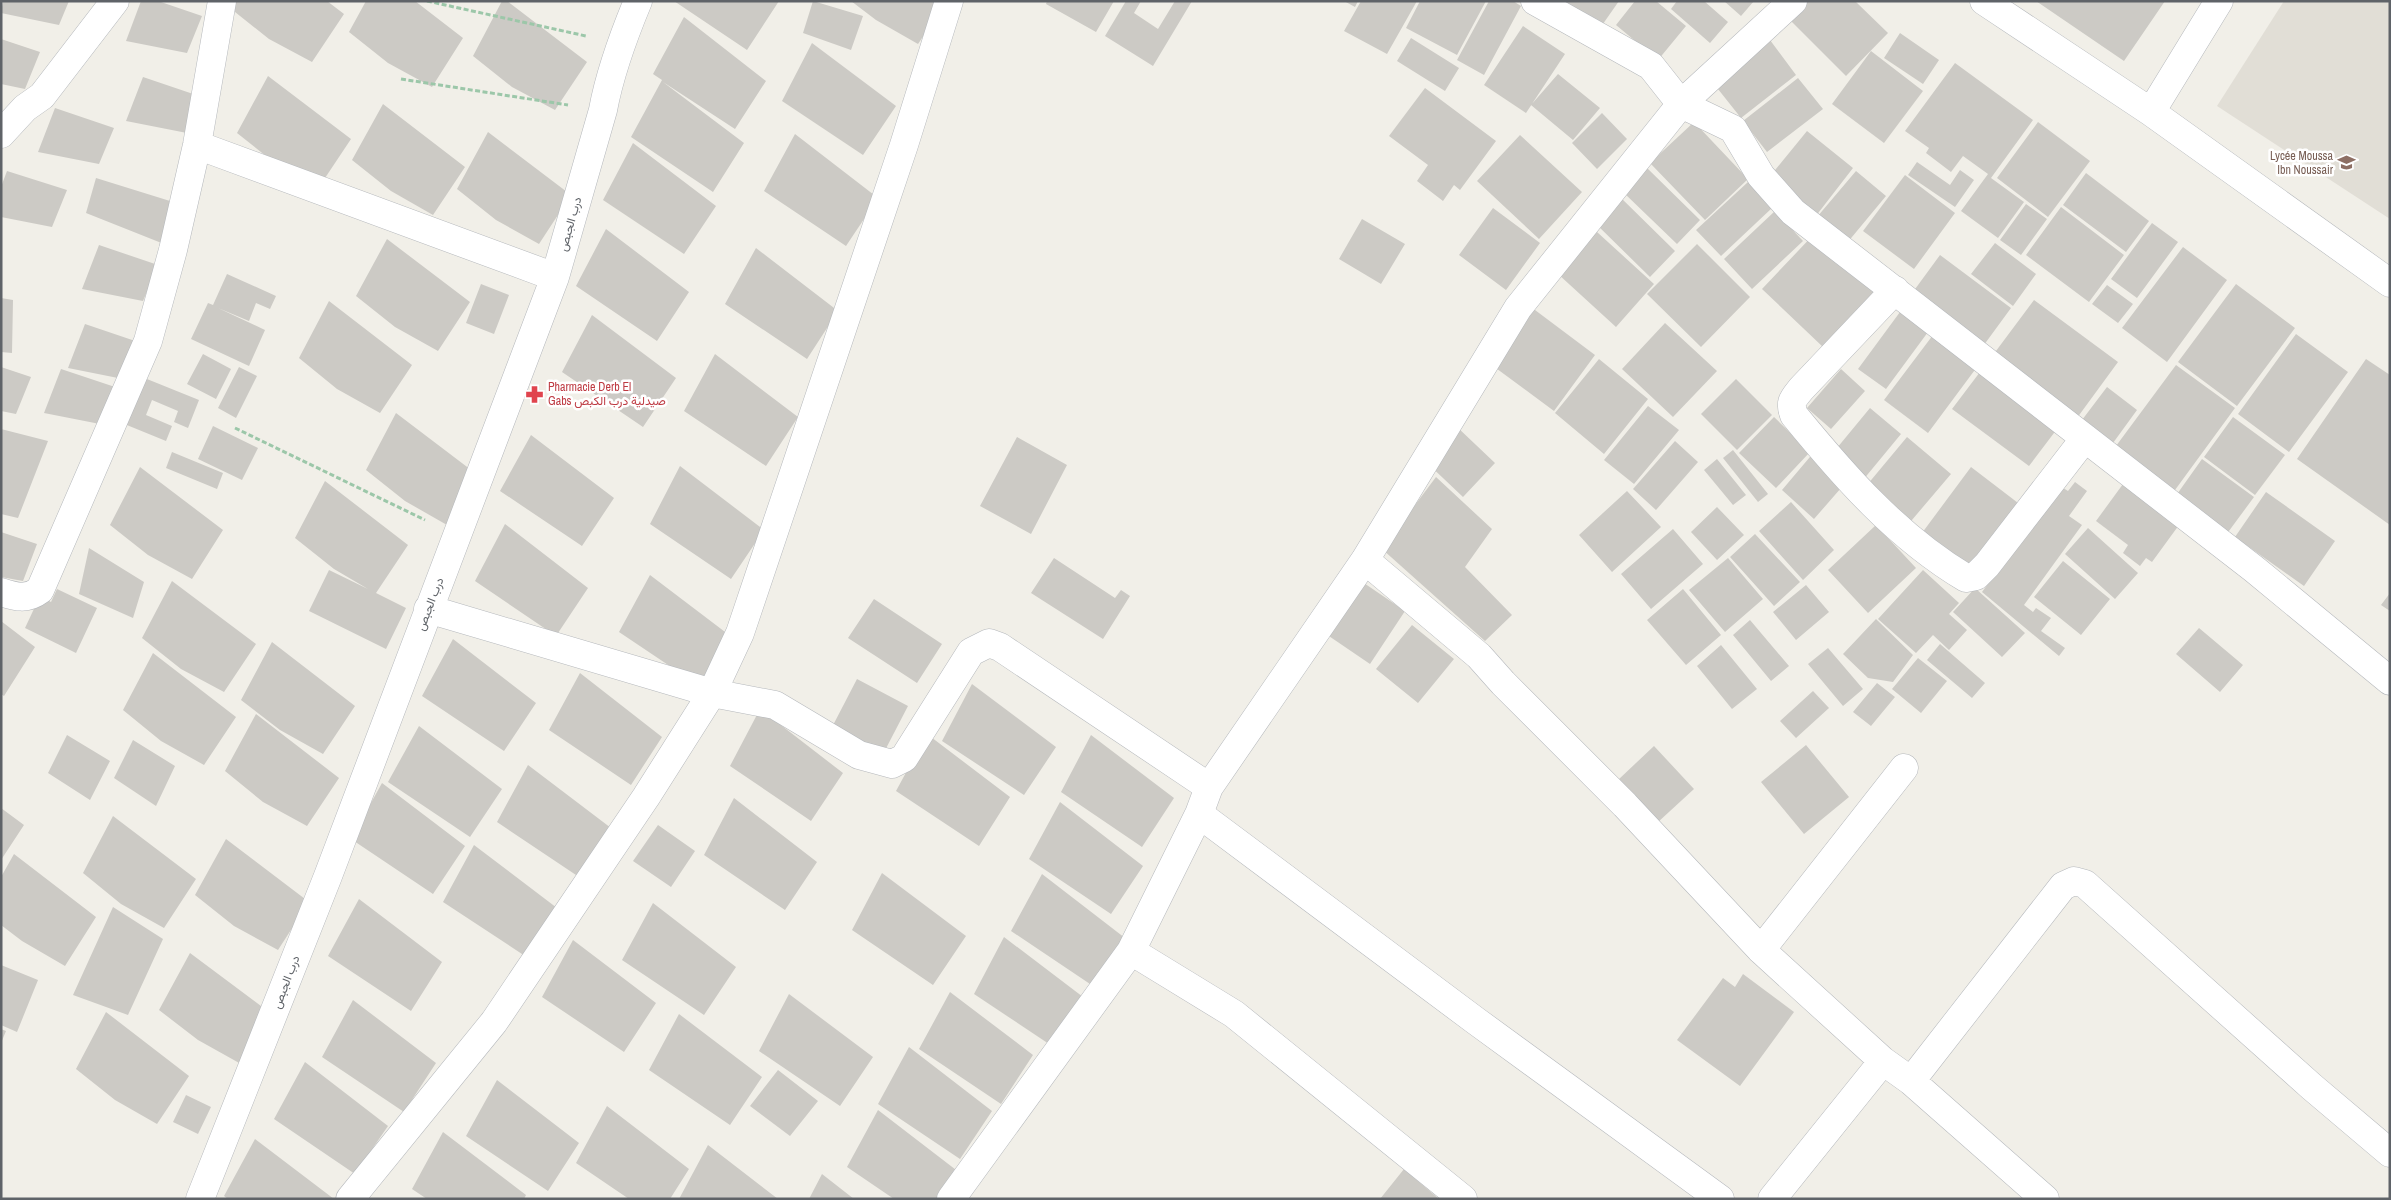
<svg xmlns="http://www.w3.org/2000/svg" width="2391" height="1200" font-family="'Archivo Narrow',Vazirmatn,sans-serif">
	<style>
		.education { fill: #e1ded6 }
		.building { fill: #cccac5 }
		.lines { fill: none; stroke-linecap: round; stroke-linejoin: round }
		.street-casing { stroke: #b5b8bc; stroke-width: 29 }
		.path { stroke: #9cc7a9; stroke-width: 3; stroke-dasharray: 5 2.5; stroke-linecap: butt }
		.street { stroke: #fff; stroke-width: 28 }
		.labels { text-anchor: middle; stroke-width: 5; stroke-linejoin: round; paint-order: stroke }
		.education-label { font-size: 12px; fill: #785e54; stroke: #fff; text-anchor: end }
		.street-label { font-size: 12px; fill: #5f6368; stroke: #fff }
		.health-label { font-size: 12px; fill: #be3a42; stroke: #fff; text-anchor: start }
	</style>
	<rect width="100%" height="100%" fill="#f1efe8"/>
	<!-- education -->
	<path class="education" d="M2284,1H2390V219L2217,106Z"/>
	<!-- building -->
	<path class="building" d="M3,1H69L59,25L1,13Z
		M141,1H158L202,16L187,53L126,41Z
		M233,1H327L344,14L312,62L269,39L230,8Z
		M366,1H415L463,38L432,87L388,63L349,32Z
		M502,1H507L587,62L555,110L512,87L473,56Z
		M674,1H779L747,50Z
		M813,1L863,16L851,50L803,33Z
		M851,1H947L918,44L876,20Z
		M1047,1H1114L1096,32L1046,4Z
		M1126,1H1141L1134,13L1158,29L1175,1H1192L1153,66L1105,36Z
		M1344,1H1358L1355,7Z
		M1361,1H1417L1387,54L1344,31Z
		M1420,1H1486L1457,55L1406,28Z
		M1489,1H1513L1521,6L1484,75L1457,60Z
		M1556,1H1619L1598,31Z
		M1635,1H1656L1686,26L1658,60L1616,25Z
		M1677,1H1704L1728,22L1710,43L1671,9Z
		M1724,1H1754L1741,16Z
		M1804,1H1855L1888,33L1846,76L1788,18Z
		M2036,1H2165L2124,61Z
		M684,17L766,81L735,129L663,82L744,143L713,192L631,137L662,80L653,74Z
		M1523,26L1565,54L1526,113L1484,85Z
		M1900,33L1939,60L1923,84L1884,58Z
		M1411,38L1459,68L1445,91L1397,61Z
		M1,39L40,52L25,89L1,84Z
		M1770,40L1796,75L1741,118L1714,84Z
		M812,43L896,106L863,155L782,101Z
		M1871,51L1923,91L1884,143L1832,104Z
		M1955,63L2033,120L1991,178L2024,202L1998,238L1961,211L1988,174L1963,156L1951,172L1926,153L1929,148L1905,131Z
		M1558,74L1600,108L1573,140L1531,105Z
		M268,76L351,139L319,187L276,164L237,133Z
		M143,77L202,97L187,133L126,121Z
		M1798,78L1823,109L1767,152L1743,121Z
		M1425,88L1496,141L1460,190L1454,185L1443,201L1417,181L1428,165L1389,136Z
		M383,104L465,167L433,215L391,191L352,160Z
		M55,108L114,128L99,164L38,152Z
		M1602,113L1627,139L1597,169L1572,143Z
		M1694,122L1748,179L1705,220L1650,163Z
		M2038,122L2090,161L2048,217L1997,178Z
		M1807,131L1853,168L1812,221L1771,175Z
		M488,132L571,195L539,244L496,220L457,189Z
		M795,134L878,198L846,246L764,191Z
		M1520,135L1582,192L1539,239L1477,181Z
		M633,143L716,206L684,254L603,200Z
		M1917,162L1950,185L1960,170L1974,180L1955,207L1908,175Z
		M1647,168L1700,220L1677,244L1624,193Z
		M7,171L67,190L52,227L1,217V187Z
		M1856,171L1886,196L1847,243L1817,217Z
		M2086,173L2149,221L2126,252L2063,205Z
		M1905,175L1955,213L1914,269L1863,231Z
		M96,178L170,201L164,244L86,213Z
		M1748,182L1772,208L1721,256L1696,230Z
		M1617,194L1675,251L1650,277L1592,220Z
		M2026,204L2047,219L2021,255L2000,240Z
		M2061,207L2124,255L2089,302L2026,255Z
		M1493,208L1540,243L1506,290L1459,255Z
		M1775,211L1803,241L1752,289L1724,259Z
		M1362,219L1405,244L1381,284L1339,259Z
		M2152,223L2178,242L2137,298L2111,279Z
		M606,229L689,292L657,341L576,286Z
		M1597,232L1654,284L1616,327L1558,274Z
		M1816,232L1877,289L1823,347L1762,289Z
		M387,239L470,302L438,351L395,327L356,296Z
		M1995,243L2036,274L2013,306L1971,274Z
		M1697,244L1750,297L1701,347L1647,294Z
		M99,245L158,265L143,301L82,289Z
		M2183,247L2227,280L2167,362L2122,328Z
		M756,248L838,311L807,359L725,304Z
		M1940,255L2011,308L1981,349L1910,296Z
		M227,274L276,296L270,309L256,303L249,321L218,308L265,330L249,366L191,339L208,303L213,305Z
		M481,284L509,295L494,334L466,323Z
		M2236,284L2295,328L2237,406L2178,362Z
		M2107,285L2133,304L2118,323L2092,304Z
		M1,298L13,300L12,353L1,352Z
		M2034,300L2118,362L2077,418L1993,355Z
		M329,301L412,365L380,413L337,389L299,358Z
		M1531,307L1595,355L1554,411L1489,363Z
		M1900,312L1928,332L1886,389L1858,369Z
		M592,315L676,378L643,427L562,372Z
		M1665,323L1717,371L1673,417L1622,369Z
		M85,324L144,344L128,380L68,368Z
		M2296,334L2348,372L2289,452L2238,414Z
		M1933,335L1977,367L1928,433L1884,400Z
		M203,354L231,369L216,399L187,384Z
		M715,354L798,417L766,466L684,411Z
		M1599,359L1648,399L1604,454L1555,413Z
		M2366,359L2390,375V525L2297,459Z
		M2176,365L2235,408L2175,490L2116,446Z
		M1,367L31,377L16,414L1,411Z
		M239,367L257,376L236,418L218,408Z
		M61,369L121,389L105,425L44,413Z
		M1841,369L1865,391L1831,429L1807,408Z
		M1980,372L2057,429L2029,466L1952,409Z
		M137,375L199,400L188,428L174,422L178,411L152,400L146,415L172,426L166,441L117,421Z
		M1736,379L1772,415L1737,450L1701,414Z
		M2107,387L2137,410L2113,443L2082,420Z
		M1648,406L1679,430L1634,484L1604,460Z
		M1870,408L1901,434L1863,480L1832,454Z
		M396,413L479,476L447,525L405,501L366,470Z
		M1774,417L1810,452L1776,488L1739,453Z
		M2233,417L2285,455L2255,495L2204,457Z
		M213,426L258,448L242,480L198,459Z
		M1456,426L1495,463L1463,497L1424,460Z
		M1,429L48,441L18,518L1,514Z
		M531,435L614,498L582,546L500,491Z
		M1017,437L1067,465L1031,534L980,506Z
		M1907,437L1951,474L1906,527L1862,491Z
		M1675,441L1698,462L1656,510L1633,489Z
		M1733,450L1768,494L1758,502L1723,458Z
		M1815,451L1848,480L1814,519L1782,490Z
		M172,452L223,473L217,489L166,468Z
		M1717,459L1746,495L1733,505L1704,470Z
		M2202,459L2254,497L2226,535L2175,497Z
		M680,466L764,530L731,579L650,524Z
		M140,467L223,530L192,579L148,555L110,525Z
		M1971,467L2022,506L1973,571L1922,533Z
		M1436,477L1492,529L1465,567L1512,615L1485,641L1382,549Z
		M325,481L408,545L376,593L406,608L386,649L309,611L329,570L368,589L334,569L295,538Z
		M2075,482L2087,491L2069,516L2082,525L2024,605L2033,612L2036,608L2051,618L2041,631L2065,648L2059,656L1982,592L2060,486L2068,491Z
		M2123,484L2179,525L2152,562L2146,558L2140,566L2123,553L2128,545L2096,521Z
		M1627,491L1661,527L1612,572L1579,535Z
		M2266,492L2335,541L2304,586L2235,537Z
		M1791,502L1834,550L1803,580L1759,531Z
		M1717,507L1744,535L1717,560L1691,532Z
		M505,524L588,588L556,636L475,581Z
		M1876,525L1916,568L1868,613L1828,570Z
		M2088,528L2138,573L2115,599L2065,554Z
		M1673,529L1703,564L1651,609L1621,574Z
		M1,532L37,544L23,581L1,577Z
		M1755,534L1800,582L1774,606L1730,557Z
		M89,548L144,582L133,618L79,594Z
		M1054,558L1115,598L1121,590L1130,596L1103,639L1031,593Z
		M1728,558L1763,599L1725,632L1689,590Z
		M2063,561L2110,599L2081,635L2034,597Z
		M1923,570L1959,603L1949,614L1967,630L1949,650L1933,635L1916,653L1878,619Z
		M650,575L733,638L701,687L619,632Z
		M1358,579L1405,611L1370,664L1323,632Z
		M172,581L256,644L224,692L181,669L142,638Z
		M1806,585L1829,612L1796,640L1773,612Z
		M1975,588L2025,633L2002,657L1953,612Z
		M57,589L97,608L76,653L25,628L40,596L51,602Z
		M1683,589L1721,635L1686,665L1647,620Z
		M2390,593V611L2381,605Z
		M874,599L942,644L917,683L848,638Z
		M1876,619L1913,655L1893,682L1868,678L1843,654Z
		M1750,620L1789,666L1771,681L1733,635Z
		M1,621L35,647L4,696L1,694Z
		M1412,625L1454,659L1418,703L1376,669Z
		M2199,628L2243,665L2220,692L2176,654Z
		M453,639L536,703L504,751L422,696Z
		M272,642L355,706L323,754L280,730L241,700Z
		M1940,644L1985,683L1972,698L1927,660Z
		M1721,645L1757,689L1732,709L1697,666Z
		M1828,648L1863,689L1843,706L1808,664Z
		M153,653L236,717L204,765L161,741L123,710Z
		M1918,658L1947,681L1921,713L1892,689Z
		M580,673L662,737L631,785L549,730Z
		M857,679L908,706L881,758L830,731Z
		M1877,683L1895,697L1871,726L1853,712Z
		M972,684L1056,747L1024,795L942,741Z
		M1813,691L1829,708L1796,738L1780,721Z
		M760,709L843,773L811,821L730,766Z
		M256,714L339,778L307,826L263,802L225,771Z
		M419,726L502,789L470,837L388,782Z
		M927,734L1010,797L979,846L896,791Z
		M67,735L110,761L90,800L48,773Z
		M1091,735L1174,798L1142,847L1061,792Z
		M133,740L175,766L156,806L114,778Z
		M1806,745L1849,797L1804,834L1761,782Z
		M1654,746L1694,789L1657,823L1618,780Z
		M528,765L611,828L579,877L497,822Z
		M382,783L465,846L433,894L351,839Z
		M734,798L817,862L785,910L704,855Z
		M1060,802L1143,866L1111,914L1029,859Z
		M1,808L24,825L1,860Z
		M113,816L196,879L164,928L121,904L83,873Z
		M658,825L695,851L671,887L633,861Z
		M226,839L309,902L278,950L234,926L195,895Z
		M474,845L557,908L525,956L443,902Z
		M14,854L96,917L65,966L22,941L1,925V877Z
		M882,873L966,936L933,985L852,930Z
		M1042,874L1125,938L1093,986L1011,931Z
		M359,899L442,962L411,1011L328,956Z
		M653,903L736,967L704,1015L622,960Z
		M113,907L163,939L128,1015L73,995Z
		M1004,937L1087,1000L1055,1048L974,994Z
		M573,940L656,1003L624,1052L542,997Z
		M190,953L273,1015L241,1064L198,1040L159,1010Z
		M1,965L38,980L17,1032L1,1025Z
		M1743,974L1794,1012L1740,1086L1677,1040L1723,978L1735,987Z
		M950,992L1033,1055L1001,1104L919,1049Z
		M789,994L873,1057L840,1106L759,1051Z
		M353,1000L436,1063L404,1112L322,1057Z
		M106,1012L189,1076L157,1124L115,1100L76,1069Z
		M679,1014L762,1077L730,1125L649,1070Z
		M1,1029L6,1031L1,1043Z
		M909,1047L992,1111L960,1159L878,1104Z
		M305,1062L388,1126L355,1174L274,1119Z
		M778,1070L818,1101L790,1136L750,1106Z
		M497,1080L579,1143L548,1191L466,1136Z
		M186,1095L211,1107L198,1134L173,1122Z
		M607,1106L689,1169L670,1199H629L576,1163Z
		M878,1110L960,1173L944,1199H894L847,1167Z
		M443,1132L526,1195L524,1199H427L412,1189Z
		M255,1139L334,1199H228L224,1196Z
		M708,1145L778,1199H679Z
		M1404,1169L1439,1199H1380Z
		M822,1174L854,1199H809Z"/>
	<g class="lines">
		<defs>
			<path id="street" d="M1535,1L1651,66L1681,104L1733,129L1761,176L1793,212L2254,569L2390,681
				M1984,1L2151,112L2390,283
				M2151,112L2219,1
				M1,134L25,108L42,96L115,1
				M197,145L555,277
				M1895,290L1801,389C1793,399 1789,402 1794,415C1844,476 1897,537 1966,578L1976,576L1987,565L2085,438
				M1365,560L1479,656L1503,683L1625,805L1761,950L1883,1061L1911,1081L2045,1199
				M1,592C16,597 27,600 40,590L148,341L173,250L197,145L222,1
				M428,609L712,693L775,705L859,755L892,764L904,758L971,652L989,643L1000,647L1209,787
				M1199,814L1476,1021L1720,1199
				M1761,950L1904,768
				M1131,951L1234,1014L1463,1199
				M1911,1081L2063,886L2074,881L2085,884L2312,1087L2390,1153
				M200,1199L328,876L555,277L603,110C610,72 623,37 638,1
				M350,1199L494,1022L646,797L712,693L740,633L904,145L949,1
				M951,1199L1131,951L1199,814L1209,787L1365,560L1518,308L1681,104L1793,1
				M1772,1199L1883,1061"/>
		</defs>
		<!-- street casing -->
		<use href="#street" class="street-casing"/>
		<!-- path -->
		<path class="path" d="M427,1L586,36
			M401,79L568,105
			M235,428L425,520"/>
		<!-- street -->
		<use href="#street" class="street"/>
	</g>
	<!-- icons -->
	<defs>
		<symbol id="school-bare" viewBox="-9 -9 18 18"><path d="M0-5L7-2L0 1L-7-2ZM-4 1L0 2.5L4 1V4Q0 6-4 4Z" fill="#8d6e63" stroke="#fff" stroke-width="2.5" paint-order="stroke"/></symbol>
		<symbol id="pharmacy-bare" viewBox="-9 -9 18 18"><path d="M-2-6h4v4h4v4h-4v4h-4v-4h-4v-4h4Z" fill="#e0444e" stroke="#fff" stroke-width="2.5" paint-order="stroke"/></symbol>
	</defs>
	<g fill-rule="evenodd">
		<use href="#school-bare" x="2334" y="150" width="25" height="25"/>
		<use href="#pharmacy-bare" x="522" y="382" width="25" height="25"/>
	</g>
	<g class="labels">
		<!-- education labels -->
		<g class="education-label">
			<text x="2333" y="160">Lycée Moussa<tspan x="2333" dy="14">Ibn Noussair</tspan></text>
		</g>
		<!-- street labels -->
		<g class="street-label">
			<text transform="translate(570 224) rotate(-74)" y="4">درب الجبص</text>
			<text transform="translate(430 604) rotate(-69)" y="4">درب الجبص</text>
			<text transform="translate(286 982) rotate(-69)" y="4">درب الجبص</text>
		</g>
		<!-- health labels -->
		<g class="health-label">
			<text x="548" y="391">Pharmacie Derb El<tspan x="548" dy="14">Gabs صيدلية درب الكبص</tspan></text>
		</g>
	</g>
	<!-- border -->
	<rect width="2391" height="1200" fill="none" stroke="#5f6368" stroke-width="5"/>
</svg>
